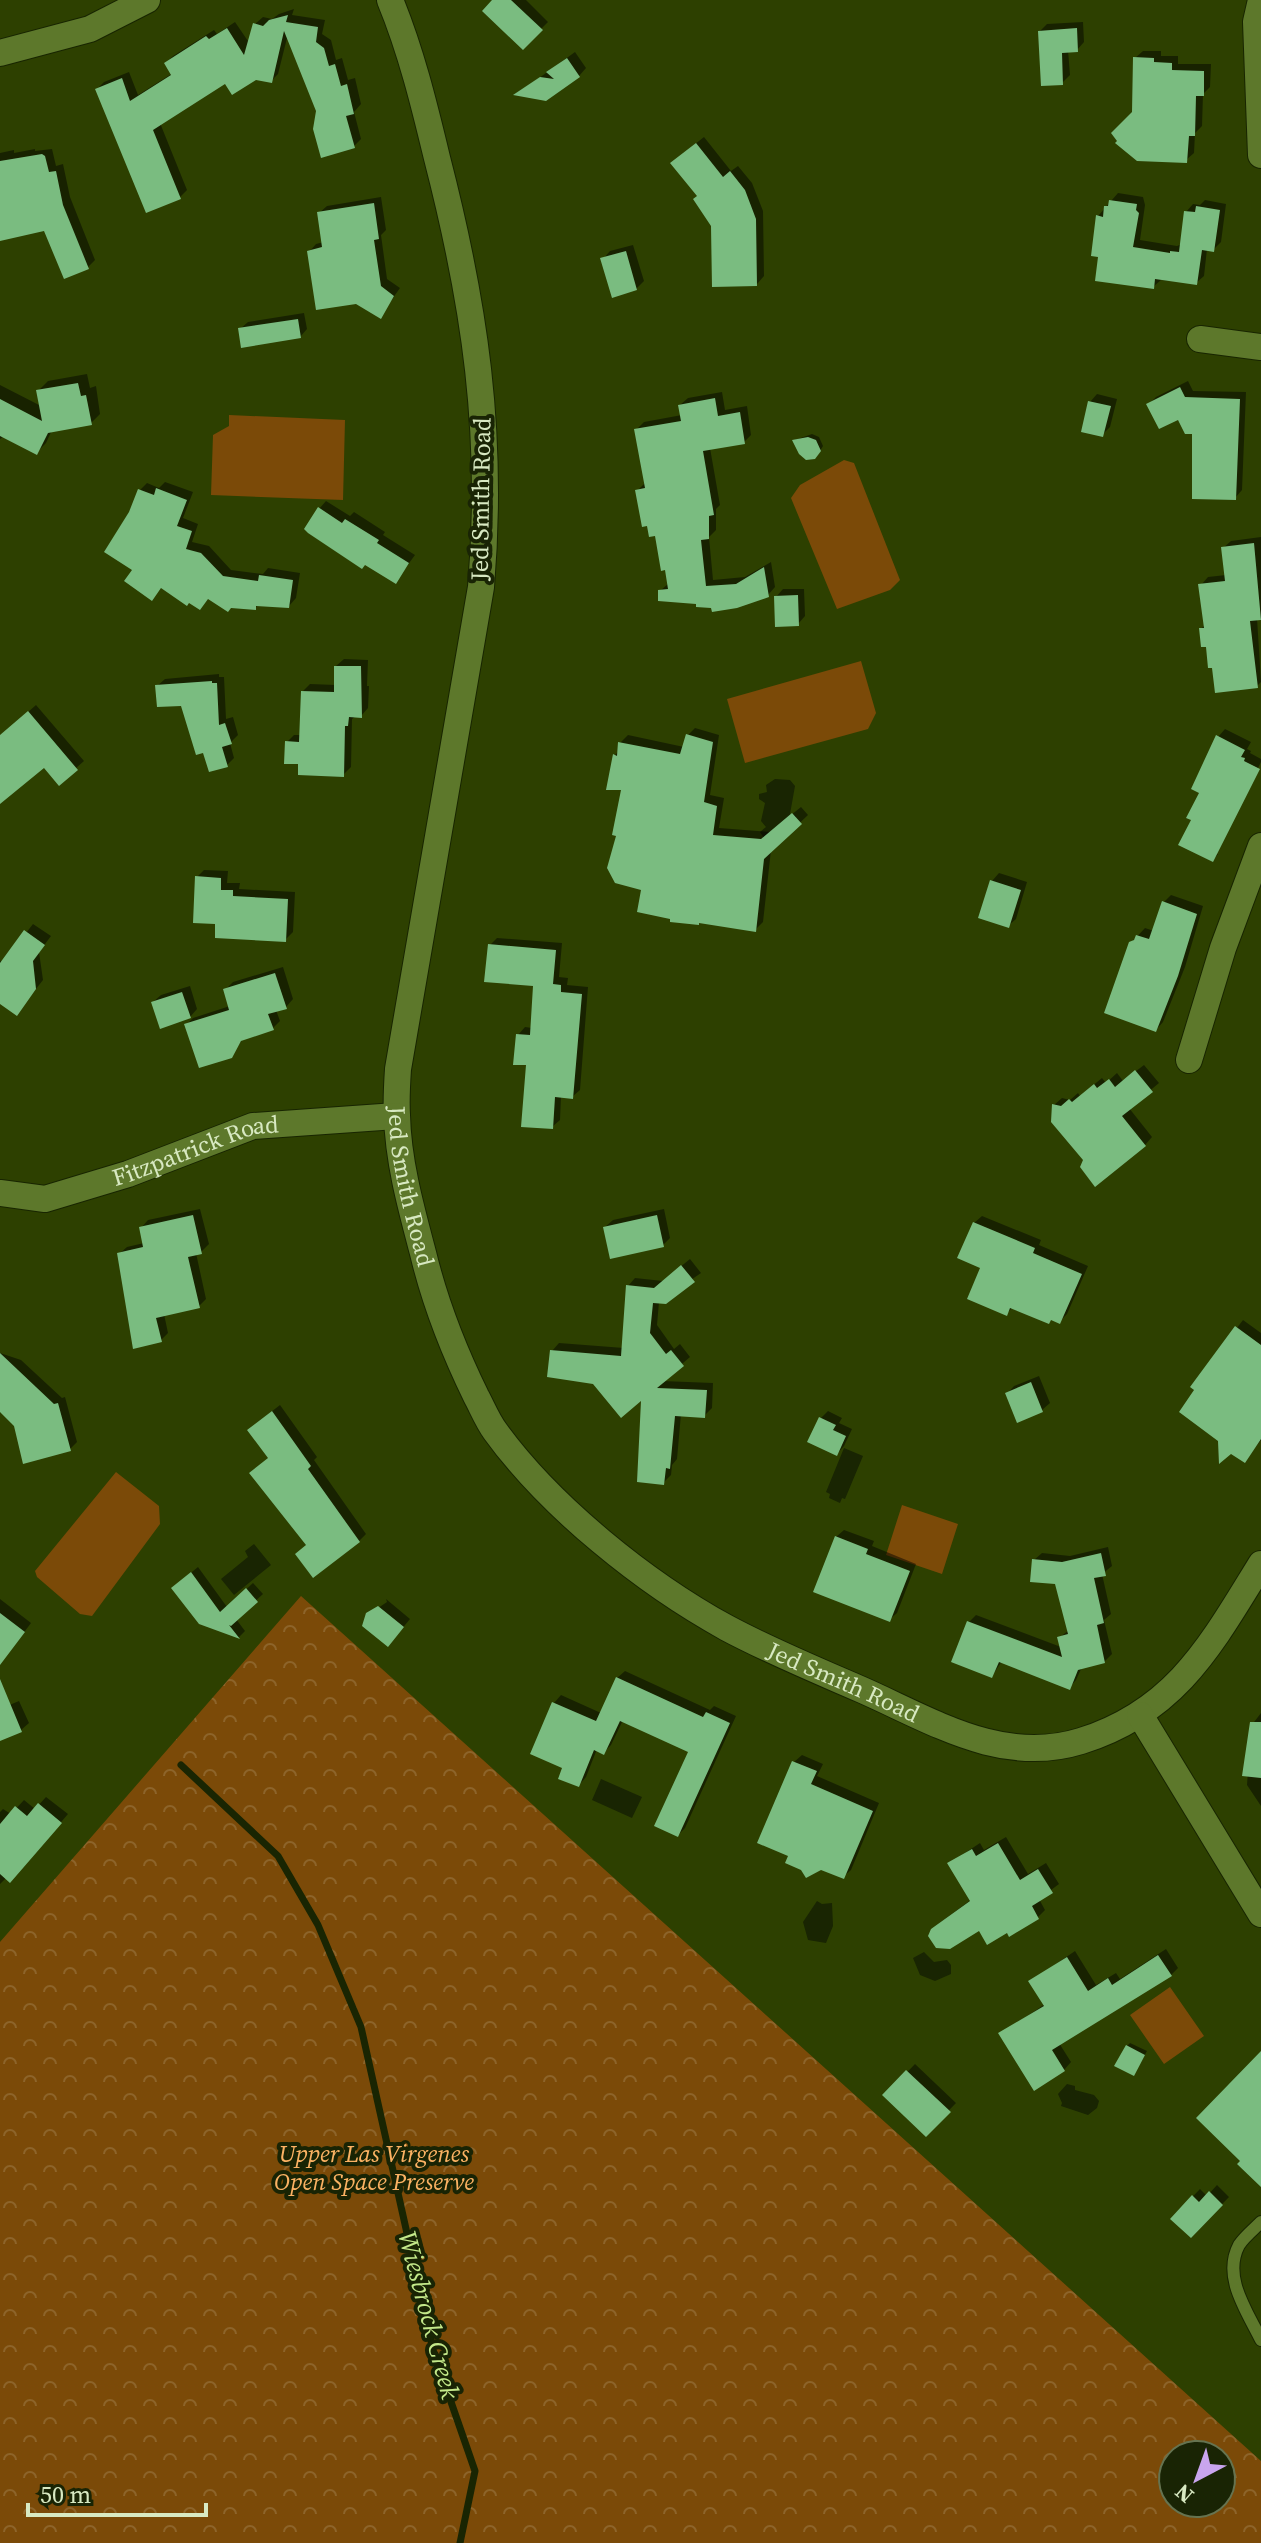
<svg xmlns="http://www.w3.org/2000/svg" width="1261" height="2543" font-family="'Source Serif 4',serif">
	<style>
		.forest { fill: url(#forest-crowns); fill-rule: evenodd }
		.pitch { fill: #7b4a08 }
		.water { fill: #192502 }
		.shadow { fill: #0007 }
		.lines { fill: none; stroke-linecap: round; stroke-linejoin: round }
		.stream { stroke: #192502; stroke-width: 7 }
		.building { fill: #7abc80 }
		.service-casing { stroke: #182500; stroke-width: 14 }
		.minor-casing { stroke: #182500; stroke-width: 28 }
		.service { stroke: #5d782b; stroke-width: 12 }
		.minor { stroke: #5d782b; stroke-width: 26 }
		.labels { text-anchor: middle; stroke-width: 8; stroke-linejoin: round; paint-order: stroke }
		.street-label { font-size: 24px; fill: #d8e9c2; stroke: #192404 }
		.park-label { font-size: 24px; font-style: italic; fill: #fbb263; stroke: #192404 }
		.water-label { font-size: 26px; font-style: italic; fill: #c4e98a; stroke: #192404 }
	</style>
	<defs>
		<pattern id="forest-crowns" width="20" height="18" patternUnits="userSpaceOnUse" patternTransform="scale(2)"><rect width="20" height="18" fill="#7b4a08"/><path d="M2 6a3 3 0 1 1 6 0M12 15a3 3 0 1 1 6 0" fill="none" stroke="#8d642a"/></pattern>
	</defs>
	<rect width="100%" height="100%" fill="#2d4000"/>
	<!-- forest -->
	<path class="forest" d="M301,1596L1261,2461V2543H0V1942ZM1173,2455H1221V2503H1173Z"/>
	<!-- pitch -->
	<path class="pitch" d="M229,415L345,420L343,500L211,495L213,435L229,426Z
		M844,460L854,463L900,580L890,590L837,609L791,498L800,485Z
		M861,661L876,713L868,729L745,763L727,699Z
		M116,1472L159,1506L160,1524L92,1616L80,1614L37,1577L35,1571Z
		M902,1505L958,1524L942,1574L886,1555Z
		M1170,1987L1204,2036L1164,2064L1130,2015Z"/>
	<!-- water -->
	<path class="water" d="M775,779L790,780L795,786L790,814L796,816L795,826L764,838L760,832L766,827L761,821L765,803L759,799V794L767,792L766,785Z
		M844,1448L863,1456L845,1499L842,1498L840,1503L829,1498L830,1494L826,1492Z
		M254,1544L271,1565L234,1595L221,1579L248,1557L245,1551Z
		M601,1779L642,1797L632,1818L592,1800Z
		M817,1901L822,1904L832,1903L833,1926L826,1943L808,1940L803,1922Z
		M924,1952L934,1962L947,1960L951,1965V1974L935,1981L920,1975L913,1958Z
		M1067,2084L1075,2086V2090L1094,2095L1099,2101L1097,2108L1088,2115L1061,2106L1062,2103L1058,2094Z"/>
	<!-- shadow -->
	<path class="shadow" d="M495,0H526L548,22L523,47Z
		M294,9L292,15L325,20L322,34L331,40L336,60L342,58L348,80L355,78L361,104L354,112L361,139L354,146L318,110L288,34L278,74L271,81L256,77L225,81L160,123L187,190L180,197L97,89L104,82L129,72L138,95L173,73L166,63L173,56L214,30L217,34L235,22L250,44L255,24L263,17L272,19L279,14Z
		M1083,22L1084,42L1077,50H1068L1070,75L1062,83L1040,31L1047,24Z
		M1143,51H1161V56H1178V64H1211L1210,87L1203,94L1202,126L1195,133L1194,153L1186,160L1134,113L1135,58Z
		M575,52L586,68L579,76L545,99L517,94Z
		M704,137L731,171L738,166L752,183L763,211L764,276L757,284L713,225L680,156Z
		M35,149V151L52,149L56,166L63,164L70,197L95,260L88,267L46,229L0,238V153L14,150V153Z
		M1118,193L1143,197L1145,205L1140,240L1177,246L1182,244L1186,212L1193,204L1200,205L1205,200L1226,204L1221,242L1213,250L1207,249L1204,276L1196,283L1161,280L1153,287L1100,255L1098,216Z
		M381,197L386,230L381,235L387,279L400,288L380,316L357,302L309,252L316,244L324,242L319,213L327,206Z
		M633,245L644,281L636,289L603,259L610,251Z
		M304,313L307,329L300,337L240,329L248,322Z
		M87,374L90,388L96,386L100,414L91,423L52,430L46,443L36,453L4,436L0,439V385L41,406L38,391L48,381Z
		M1188,381L1193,391L1246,392L1242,490L1235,498L1194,432L1179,417L1149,404L1156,397Z
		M722,392L725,410L747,406L751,435L744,442L710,448L720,505L716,509V530L709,537L713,580L745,577L771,562L775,587L768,595L713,606L660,591L669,583L656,534L637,491L646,482L636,430L644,422L682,415L680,405L688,398Z
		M1097,394L1117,399L1110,427L1102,435L1090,402Z
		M812,434L819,437L823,446L818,454L795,440Z
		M165,482L193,492L183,518L198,524L192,542L209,546L231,570L263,574L268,568L300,573L296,598L289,606L259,604L255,608L209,597L200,608L162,587L152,598L135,570L131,513L140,490L147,483L159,488Z
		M326,501L350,516L354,512L385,532L383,535L415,555L396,581L366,563L319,509Z
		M1261,537V618H1257L1261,682L1257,686L1207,645L1201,629L1205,625L1201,585L1208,577L1226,575L1223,548L1231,541Z
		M783,589H804L805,616L798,624L776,597Z
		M344,659L368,660L367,686H369L368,708L361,716H356L352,719L351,767L343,775L300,762L287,742L294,735H301L303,691L310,684L336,685V666Z
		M219,674V677H224L226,719L233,717L238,735L230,743L234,758L227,765L182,703L157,686L165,679Z
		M36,705L84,761L59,783L44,766L0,793V737Z
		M695,728L719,735L710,795L724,798L719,828L770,832L801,807L808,815L771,850L763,922L755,930L644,889L618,835L623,788H608L615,755L620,750V743L628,735L684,747L688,735Z
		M1225,729L1251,742L1247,749L1251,751L1250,753L1261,759V762L1215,854H1218L1213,860L1193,819L1218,737Z
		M204,870L228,871L227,883H240L239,889L295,892L293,932L285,940L217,922L197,877Z
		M999,873L1027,882L1016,919L1008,926L992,881Z
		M1171,895L1203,906L1185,967L1163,1022L1156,1030L1131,943L1145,928L1154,931L1163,903Z
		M33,924L51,936L39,952L43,980L17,1013L0,1001V960L2,964Z
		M497,938L562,943L559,977L568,978L567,985L588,987L580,1090L572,1097L561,1096L560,1120L552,1127L518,1035L525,1027L532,1028L536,984L490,945Z
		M283,967L293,999L286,1007L276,1010L280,1021L272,1029L244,1037L231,1056L186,1025L193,1018L230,1006L225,990L233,982Z
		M190,986L197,1009L190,1017L153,1002L161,995Z
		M1144,1065L1159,1083L1129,1108L1152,1137L1145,1145L1085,1160L1054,1105L1062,1098L1070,1100L1078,1093L1080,1096L1102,1078L1106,1083L1117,1073L1123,1081Z
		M200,1209L209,1244L201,1252L196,1253L206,1299L199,1306L164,1314L168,1333L161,1340L119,1254L127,1247L144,1243L141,1228L148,1220Z
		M664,1209L670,1238L663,1245L605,1227L613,1220Z
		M982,1216L1041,1240L1039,1245L1088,1266L1067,1314L1060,1321L1013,1307L1007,1313L983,1267L974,1223Z
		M690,1259L701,1273L659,1302L657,1325L674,1349L680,1344L690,1357L662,1381L713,1383L712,1408L704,1416L681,1414L677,1459L672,1465L671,1475L663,1483L644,1397L594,1382L552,1351L559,1343L624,1348L628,1286L635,1278L663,1281Z
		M1243,1320L1261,1333V1440L1245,1460L1219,1440L1192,1387Z
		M0,1353L21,1360L62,1398L65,1397L77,1442L70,1449L15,1425L0,1409Z
		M1039,1376L1050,1403L1042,1410L1007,1394L1014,1386Z
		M280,1405L317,1457L314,1460L366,1534L359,1541L308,1544L257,1423Z
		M828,1411L842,1418L839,1423L852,1429L844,1446L837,1454L820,1419Z
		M844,1530L874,1541L872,1546L916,1564L897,1613L889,1620L836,1537Z
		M1108,1547L1112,1566L1102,1574L1111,1614L1104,1620L1112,1654L1104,1662L1082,1667L1076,1680L1069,1688L1002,1661L992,1676L969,1622L976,1615L1061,1647L1059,1638L1069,1630L1057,1582L1034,1560L1042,1553L1070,1556Z
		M198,1567L227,1607L253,1583L263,1594L236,1619L245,1631L239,1637L200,1622L181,1581Z
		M0,1599L31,1623L16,1643L0,1644Z
		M386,1599L410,1619L395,1637L372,1612L387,1602Z
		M625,1671L710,1710L714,1706L736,1716L685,1828L678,1835L691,1751L623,1720L611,1745L604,1752L597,1749L586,1777L579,1785L565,1767L532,1753L554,1703L561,1695L601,1713L617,1678Z
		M19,1701L29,1723L21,1730L0,1739V1709Z
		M1261,1713V1806L1247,1785L1251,1726Z
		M802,1755L823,1764L817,1776L879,1803L851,1870L843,1877L791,1855L794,1762Z
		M46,1797L68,1814L17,1873L7,1877L0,1884V1812L3,1809L11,1814L24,1800L35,1809Z
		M1006,1837L1028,1874L1046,1863L1059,1884L1039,1899L1045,1910L1038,1917L1008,1930L937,1925L972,1899L950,1863L980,1843L984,1850Z
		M1166,1949L1178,1968L1171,1975L1059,2043L1071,2062L1064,2070L1001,2034L1045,2004L1031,1981L1075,1951L1096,1985L1116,1973L1120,1979Z
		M1130,2043L1147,2051L1134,2074L1127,2046Z
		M915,2064L956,2103L926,2134L885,2095Z
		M1217,2185L1229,2197L1191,2236L1172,2218L1200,2189L1207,2196Z"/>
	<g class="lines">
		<!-- stream -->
		<path class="stream" d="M181,1765L278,1856L318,1925L361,2027L433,2350L475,2471L460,2543"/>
	</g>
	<!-- building -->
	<path class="building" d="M492,0H511L543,30L523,50L482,11Z
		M288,15L286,22L318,27L316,42L324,48L329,66L335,64L341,86L347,84L354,114L346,116L355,148L321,158L313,129L316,111L284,31L272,83L256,80L232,95L225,84L153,130L181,199L146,213L95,89L122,78L130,101L171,75L164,63L206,36L209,39L227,28L244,55L253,23L263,26L269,20Z
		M1077,28L1078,52L1062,53L1063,85L1041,86L1038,31Z
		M1133,57L1154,58V62L1172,63V70L1204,71V96H1196L1195,136H1189L1187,163L1137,161L1115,143L1117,141L1111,133L1132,112Z
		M567,58L580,77L546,101L513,95L540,77L554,79L546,72Z
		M696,143L723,177L730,171L745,190L756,219L757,286L712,287L711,226L693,199L697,196L670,163Z
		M42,154L45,156L49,172L56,171L63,205L89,269L64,279L44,231L0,241V161Z
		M1109,200L1137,204L1136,210L1139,213L1133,247L1170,253V251L1179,252L1184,211L1195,212L1196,206L1220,210L1214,252L1202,250L1197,285L1155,279L1154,289L1095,281L1098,257L1091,256L1096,215L1103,217L1104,206H1108Z
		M374,203L379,239L374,240L381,286L394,296L381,319L356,304L316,310L307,251L322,247L317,212Z
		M626,251L637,290L612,298L600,258Z
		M298,319L301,338L241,348L238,328Z
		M78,383L81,396L86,395L92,425L48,433L37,455L0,436V399L42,421L36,390Z
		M1180,387L1185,397L1240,399L1236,500L1192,499V434H1185L1178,420L1159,429L1146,404Z
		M715,398L718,416L740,412L745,444L703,451L714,515L709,516V539L701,540L706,586L736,584L764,567L769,597L737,608L712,612L711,608L696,607V604L658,601V590L668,589L665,570L661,571L655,536L649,537L647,526L642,527L635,490L645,488L634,429L681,421L678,405Z
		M1088,401L1111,406L1103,437L1081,432Z
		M808,437L816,440L821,451L815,459L806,460L799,454L792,440Z
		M156,488L187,500L177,526L192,531L186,549L201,553L223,576L258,581L259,575L293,580L289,608L256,606V610L231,608L228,612L208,599L200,610L189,603L187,606L161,588L152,601L124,581L132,570L104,552L129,512L138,489L154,495Z
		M318,507L342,523L345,519L379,540L377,543L409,563L396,584L365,565L362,569L308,533L304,529Z
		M1254,543L1261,620L1250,621L1258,688L1215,693L1212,668H1208L1206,647H1201L1199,628H1204L1198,584L1225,581L1221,547Z
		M798,595L799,626L775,627L774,596Z
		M334,666H361L362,718L349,717L348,726H345L344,777L298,775V764H284L285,741L299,742L301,691L334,692Z
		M212,681V683H217L219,725L225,723L232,744L222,747L228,767L209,772L203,753L196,755L181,706L157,707L155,685Z
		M28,711L78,770L59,786L44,768L0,804V735Z
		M686,734L713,742L704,802L717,806L713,835L761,839L792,813L802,824L764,859L756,932L699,923V925L670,922V919L637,912L641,890L615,883L607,868L616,836L612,835L621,790H606L613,754L617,756L618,742L680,754Z
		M1216,735L1245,750L1241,757L1245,758L1244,761L1260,769L1213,862L1178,845L1191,820L1186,818L1199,793L1191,789Z
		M195,876L221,878V890H233V896L288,899L286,942L215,938V924L193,923Z
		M990,880L1021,890L1009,928L978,918Z
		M1162,901L1197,914L1178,976L1156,1032L1104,1013L1129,942L1134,940L1136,935L1149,939Z
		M24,930L45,945L33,961L36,989L17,1016L0,1004V963Z
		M488,944L556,950L553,984L561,985V992L582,994L573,1099L555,1097L553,1129L521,1127L526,1065H513L516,1034L530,1035L533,986L484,982Z
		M275,973L287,1009L268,1014L274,1030L241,1041L232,1058L199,1068L184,1024L229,1010L223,989Z
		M182,992L191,1018L160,1029L151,1002Z
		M1135,1070L1153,1092L1122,1116L1146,1146L1095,1187L1080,1167L1083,1160L1051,1122L1052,1104L1061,1106L1069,1099L1072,1102L1094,1084L1097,1088L1109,1079L1115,1087Z
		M193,1215L202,1254L188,1257L200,1308L156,1318L162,1342L133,1349L117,1253L143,1247L139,1227Z
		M657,1215L664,1247L610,1259L603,1227Z
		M973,1222L1035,1248L1033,1253L1082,1274L1060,1324L1051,1320L1049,1324L1010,1308L1007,1316L967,1299L980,1268L957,1258Z
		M681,1265L695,1282L666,1304L653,1303L650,1333L666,1354L671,1350L684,1366L657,1388L707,1390L705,1418L675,1416L670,1469L666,1468L664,1485L637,1482L641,1401L621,1418L593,1384L547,1377L550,1350L621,1356L626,1285L654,1288Z
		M1235,1326L1261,1345V1439L1245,1463L1231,1454L1219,1464L1218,1441L1179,1412L1194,1390L1190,1387Z
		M0,1353L54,1404L58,1403L71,1451L23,1464L14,1426L0,1412Z
		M1031,1382L1043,1412L1017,1423L1005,1393Z
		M272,1411L311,1466L308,1469L360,1542L313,1578L295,1554L306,1545L249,1473L268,1458L247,1430Z
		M819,1417L836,1425L833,1430L846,1436L837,1456L807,1442Z
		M835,1536L868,1549L866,1554L910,1571L890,1622L813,1592Z
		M1101,1553L1106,1576L1094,1578L1104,1623L1097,1625L1105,1663L1078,1670L1070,1690L999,1662L992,1678L951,1662L967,1621L1062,1657L1057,1637L1068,1634L1055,1584L1030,1582L1032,1559L1062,1562Z
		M191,1572L220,1612L246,1588L258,1602L231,1626L229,1625L240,1639L199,1624L171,1588Z
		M378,1606L404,1627L388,1647L362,1626L366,1613Z
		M0,1613L25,1632L0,1665Z
		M616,1677L703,1717L706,1712L730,1723L678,1837L654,1826L688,1752L620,1721L604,1755L594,1750L579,1787L558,1779L562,1768L530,1754L552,1702L596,1721Z
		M0,1679L22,1732L0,1741Z
		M1250,1722H1261V1778L1242,1776Z
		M792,1761L817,1771L811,1784L873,1811L844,1879L821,1870L806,1878L801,1870L785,1863L788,1856L757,1843Z
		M38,1803L62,1823L10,1883L0,1874V1824L15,1806L27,1816Z
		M998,1843L1020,1880L1038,1869L1053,1893L1032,1906L1039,1919L1009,1937L1007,1933L987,1945L979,1931L950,1949L936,1948L928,1936L931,1929L970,1901L947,1863L972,1849L976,1856Z
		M1158,1955L1172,1976L1052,2050L1065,2071L1034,2091L998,2033L1044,2006L1028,1981L1067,1957L1088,1991L1108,1978L1112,1985Z
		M1126,2045L1145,2055L1134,2076L1114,2066Z
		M1261,2051V2187L1237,2164L1240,2161L1196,2118Z
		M906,2070L951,2112L926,2137L882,2095Z
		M1209,2191L1223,2205L1191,2238L1170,2219L1192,2195L1199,2202Z"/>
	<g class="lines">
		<defs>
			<path id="service" d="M1261,2222C1254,2229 1244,2237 1239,2245C1222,2277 1247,2311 1261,2340"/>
			<g id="minor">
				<path id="s1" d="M390,0C411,51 424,104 437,158C475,305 494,434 481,587L398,1069C397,1084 396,1100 397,1115C398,1161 411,1208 423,1253C435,1303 453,1349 476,1396C482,1407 487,1420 495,1431C550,1507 645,1583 727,1628C770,1651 816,1670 860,1689C931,1720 1001,1766 1081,1741C1177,1711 1212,1643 1261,1564"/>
				<path d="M1261,0L1256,22L1261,155"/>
				<path d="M0,53L90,29L147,0"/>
				<path d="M1200,339L1261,347"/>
				<path d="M1189,1060L1223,948L1261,846"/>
				<path id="s2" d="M0,1193L45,1199L128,1174L253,1126L396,1116"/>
				<path d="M1140,1715L1261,1914"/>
			</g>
		</defs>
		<!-- service casing -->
		<use href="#service" class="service-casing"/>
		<!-- minor casing -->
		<use href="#minor" class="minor-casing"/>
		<!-- service -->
		<use href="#service" class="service"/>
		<!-- minor -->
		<use href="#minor" class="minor"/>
	</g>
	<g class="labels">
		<!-- street labels -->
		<g class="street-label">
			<text transform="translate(481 499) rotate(-89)" y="8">Jed Smith Road</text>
			<text dy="8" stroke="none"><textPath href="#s2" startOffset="204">Fitzpatrick Road</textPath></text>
			<text dy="8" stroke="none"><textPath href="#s1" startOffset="1206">Jed Smith Road</textPath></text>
			<text dy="8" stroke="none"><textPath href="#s1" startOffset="1902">Jed Smith Road</textPath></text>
		</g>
		<!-- park labels -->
		<g class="park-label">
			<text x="374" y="2162">Upper Las Virgenes<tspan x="374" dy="28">Open Space Preserve</tspan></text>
		</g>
		<!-- water labels -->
		<g class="water-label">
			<text transform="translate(429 2315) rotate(75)" y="9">Wiesbrock Creek</text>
		</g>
	</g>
	<!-- north arrow -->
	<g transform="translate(1197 2479) rotate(221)"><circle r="38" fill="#192404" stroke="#657350" stroke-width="2"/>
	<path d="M0-6L14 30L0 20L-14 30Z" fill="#c9a5ee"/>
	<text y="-12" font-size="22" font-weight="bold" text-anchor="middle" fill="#d8e9c2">N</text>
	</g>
	<!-- scale -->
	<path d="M28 2503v12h178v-12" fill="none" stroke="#d8e9c2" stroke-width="4"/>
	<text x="40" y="2503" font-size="24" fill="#d8e9c2" stroke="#192404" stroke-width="6" paint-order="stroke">50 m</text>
</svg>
